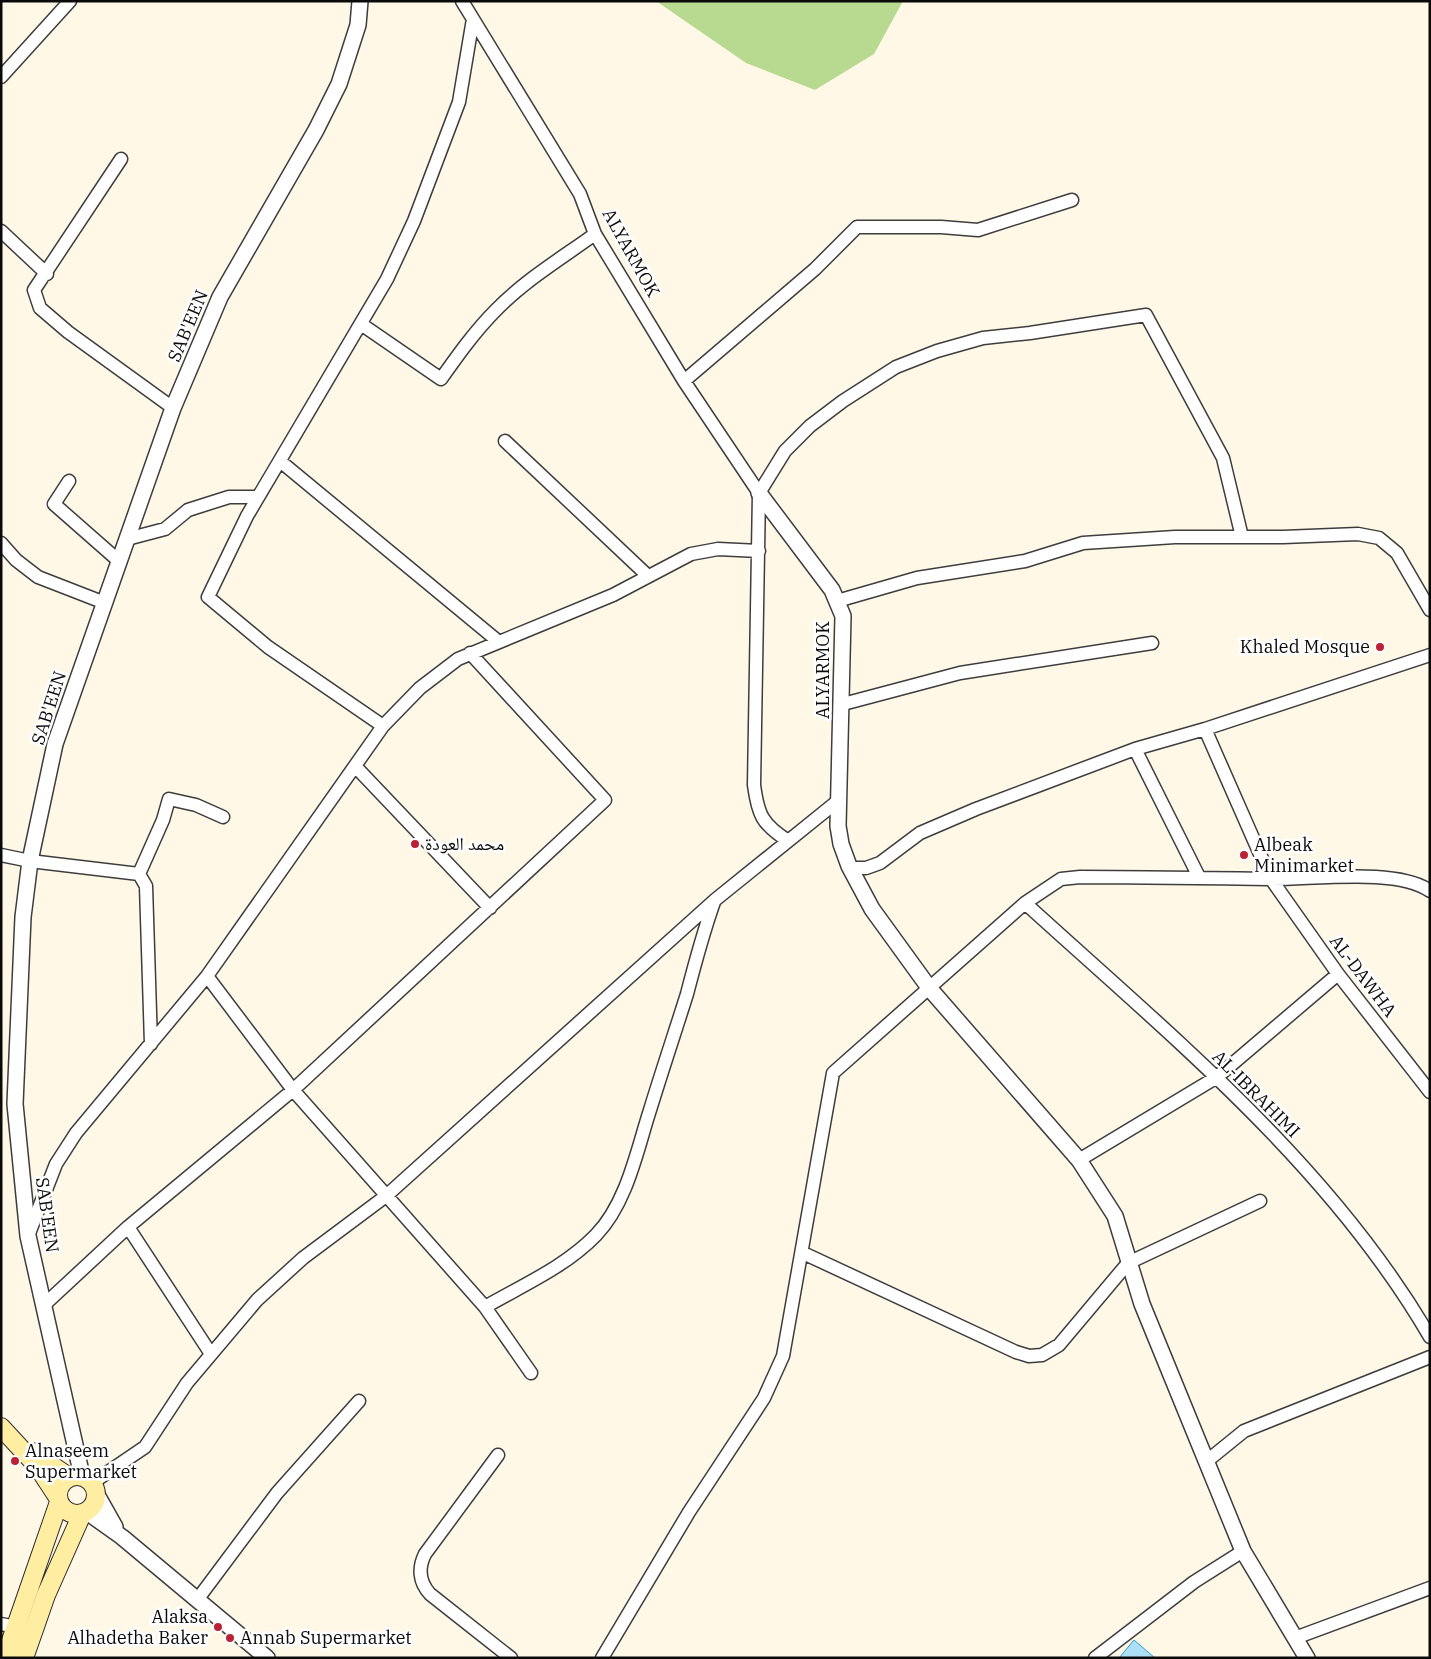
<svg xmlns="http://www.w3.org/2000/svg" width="1431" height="1659" font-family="'IBM Plex Serif','Noto Naskh Arabic',serif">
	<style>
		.forest { fill: #b7da90 }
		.water { fill: #abe0f7; stroke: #319ccf }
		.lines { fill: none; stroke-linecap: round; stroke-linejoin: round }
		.minor-casing { stroke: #3d3d3d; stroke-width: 15 }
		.tertiary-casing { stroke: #3d3d3d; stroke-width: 18 }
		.secondary-casing { stroke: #2c2c2c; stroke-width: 20 }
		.minor { stroke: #fff; stroke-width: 12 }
		.tertiary { stroke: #fff; stroke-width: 15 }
		.secondary { stroke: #ffeda2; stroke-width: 18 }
		.poi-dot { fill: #bb2134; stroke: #fff; stroke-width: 2 }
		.labels { text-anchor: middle; stroke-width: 5; stroke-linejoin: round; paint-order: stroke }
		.street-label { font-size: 18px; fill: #0a0a0a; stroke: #fff }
		.poi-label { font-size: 18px; fill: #0a0a0a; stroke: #fff; text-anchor: start }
	</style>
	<rect width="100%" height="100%" fill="#fff8e7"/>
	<!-- forest -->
	<path class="forest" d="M656,1H903L874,54L815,90L746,63Z"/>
	<!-- water -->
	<path class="water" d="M1134,1640L1155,1658H1119Z"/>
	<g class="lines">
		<defs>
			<path id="minor" d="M462,1L580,194L595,234L684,381L759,493L754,785C758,815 762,824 788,841
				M1,77L70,1
				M121,159L34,290L40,308L68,332L173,408
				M1,231L47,274
				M361,324L441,379C458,355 475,331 496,310C525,280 562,258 595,234
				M684,381L815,269L857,227H941L978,230L1072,200
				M505,441L648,576
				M280,461L499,642
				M69,481L54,504L120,562
				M759,493L785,451L810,426L843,401L896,367L937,351L983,338L1030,333L1146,315L1223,458L1242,537
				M127,539L165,529L188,510L229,497H258
				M1,543L16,560L38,577L105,603
				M837,601L917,578L1025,561L1083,543L1175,537H1283L1358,534L1379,538L1397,553L1430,610
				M843,704L960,673L1152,643
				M383,726L268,647L208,597L247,516L387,279L414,221L459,102L473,19
				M1205,729L1271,879L1338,974L1430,1092
				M1135,749L1199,877
				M355,766L490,908
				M1,855L30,861L139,874L146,886L151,1044
				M850,868H866L880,863L920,833L976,809L1135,749L1205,729L1430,655
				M139,874L163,820L169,799L196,805L223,817
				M1025,903C1170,1035 1330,1165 1430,1337
				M207,976L293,1090L485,1307L531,1373
				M1079,1160L1217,1077L1338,974
				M128,1227L211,1354
				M28,1236L56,1164L76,1133L207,976L383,726L420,688L458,659L613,595L691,554L718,549L759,551
				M803,1253L1016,1352L1029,1356L1042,1355L1059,1345L1128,1263L1260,1201
				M44,1305L128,1227L293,1090L605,800L470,653
				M485,1307C523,1285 565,1267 596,1235C627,1203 637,1150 650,1110C662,1071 675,1032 687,994C695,963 703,933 714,902
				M498,1455L425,1554C418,1568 419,1582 430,1594L511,1658
				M1207,1461L1244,1431L1430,1357
				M92,1483L145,1447L187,1383L257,1300L303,1258L386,1196L715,900L839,800
				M197,1600L277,1493L359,1401
				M1,1624L16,1627
				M1295,1638L1430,1588
				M602,1658L689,1512L764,1398L783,1356L833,1073L1025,903L1061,879L1080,877C1143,877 1206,878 1269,879C1310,880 1397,867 1430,891
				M1095,1658L1194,1582L1243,1551"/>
			<path id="tertiary" d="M759,493L832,590L843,616L838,826L841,844L849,866L872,909L930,989L1079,1160L1115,1216L1142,1304L1243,1551L1307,1658
				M82,1476L28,1236L15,1104L23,917L30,861L55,744L173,408L220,297L316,130L339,84L358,25L360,1
				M97,1495L115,1527
				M87,1512L122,1537L267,1658"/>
			<path id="secondary" d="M1,1427L38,1467L57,1496
				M32,1452L69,1477
				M58 1495a19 19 0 1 1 38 0a19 19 0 1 1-38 0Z
				M5,1658L59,1502
				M24,1658L46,1595L82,1514"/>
		</defs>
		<!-- minor casing -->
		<use href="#minor" class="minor-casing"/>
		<!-- tertiary casing -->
		<use href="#tertiary" class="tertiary-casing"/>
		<!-- secondary casing -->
		<use href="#secondary" class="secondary-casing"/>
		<!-- minor -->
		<use href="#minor" class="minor"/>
		<!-- tertiary -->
		<use href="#tertiary" class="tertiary"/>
		<!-- secondary -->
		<use href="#secondary" class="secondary"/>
	</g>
	<!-- markers -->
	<g class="poi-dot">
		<circle cx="1380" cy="647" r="5"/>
		<circle cx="415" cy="844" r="5"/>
		<circle cx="1244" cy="855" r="5"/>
		<circle cx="15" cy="1461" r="5"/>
		<circle cx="218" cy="1627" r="5"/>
		<circle cx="230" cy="1638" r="5"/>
	</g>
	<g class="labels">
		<!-- street labels -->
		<g class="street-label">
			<text transform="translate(631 253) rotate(61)" y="6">ALYARMOK</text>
			<text transform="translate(188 326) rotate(-67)" y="6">SAB'EEN</text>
			<text transform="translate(823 670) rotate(-90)" y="6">ALYARMOK</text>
			<text transform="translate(49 708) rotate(-72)" y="6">SAB'EEN</text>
			<text transform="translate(1363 976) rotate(53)" y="6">AL-DAWHA</text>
			<text transform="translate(1256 1094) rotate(45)" y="6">AL-IBRAHIMI</text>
			<text transform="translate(47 1215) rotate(82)" y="6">SAB'EEN</text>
		</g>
		<!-- poi labels -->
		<g class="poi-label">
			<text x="1370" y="653" text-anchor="end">Khaled Mosque</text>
			<text x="425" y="850">محمد العودة</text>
			<text x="1254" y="851">Albeak<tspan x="1254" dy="21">Minimarket</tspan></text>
			<text x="25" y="1457">Alnaseem<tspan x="25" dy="21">Supermarket</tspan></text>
			<text x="208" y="1623" text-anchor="end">Alaksa<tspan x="208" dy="21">Alhadetha Baker</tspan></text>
			<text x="240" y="1644">Annab Supermarket</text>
		</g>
	</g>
	<!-- border -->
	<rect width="1431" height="1659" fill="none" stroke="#0a0a0a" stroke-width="5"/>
</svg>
